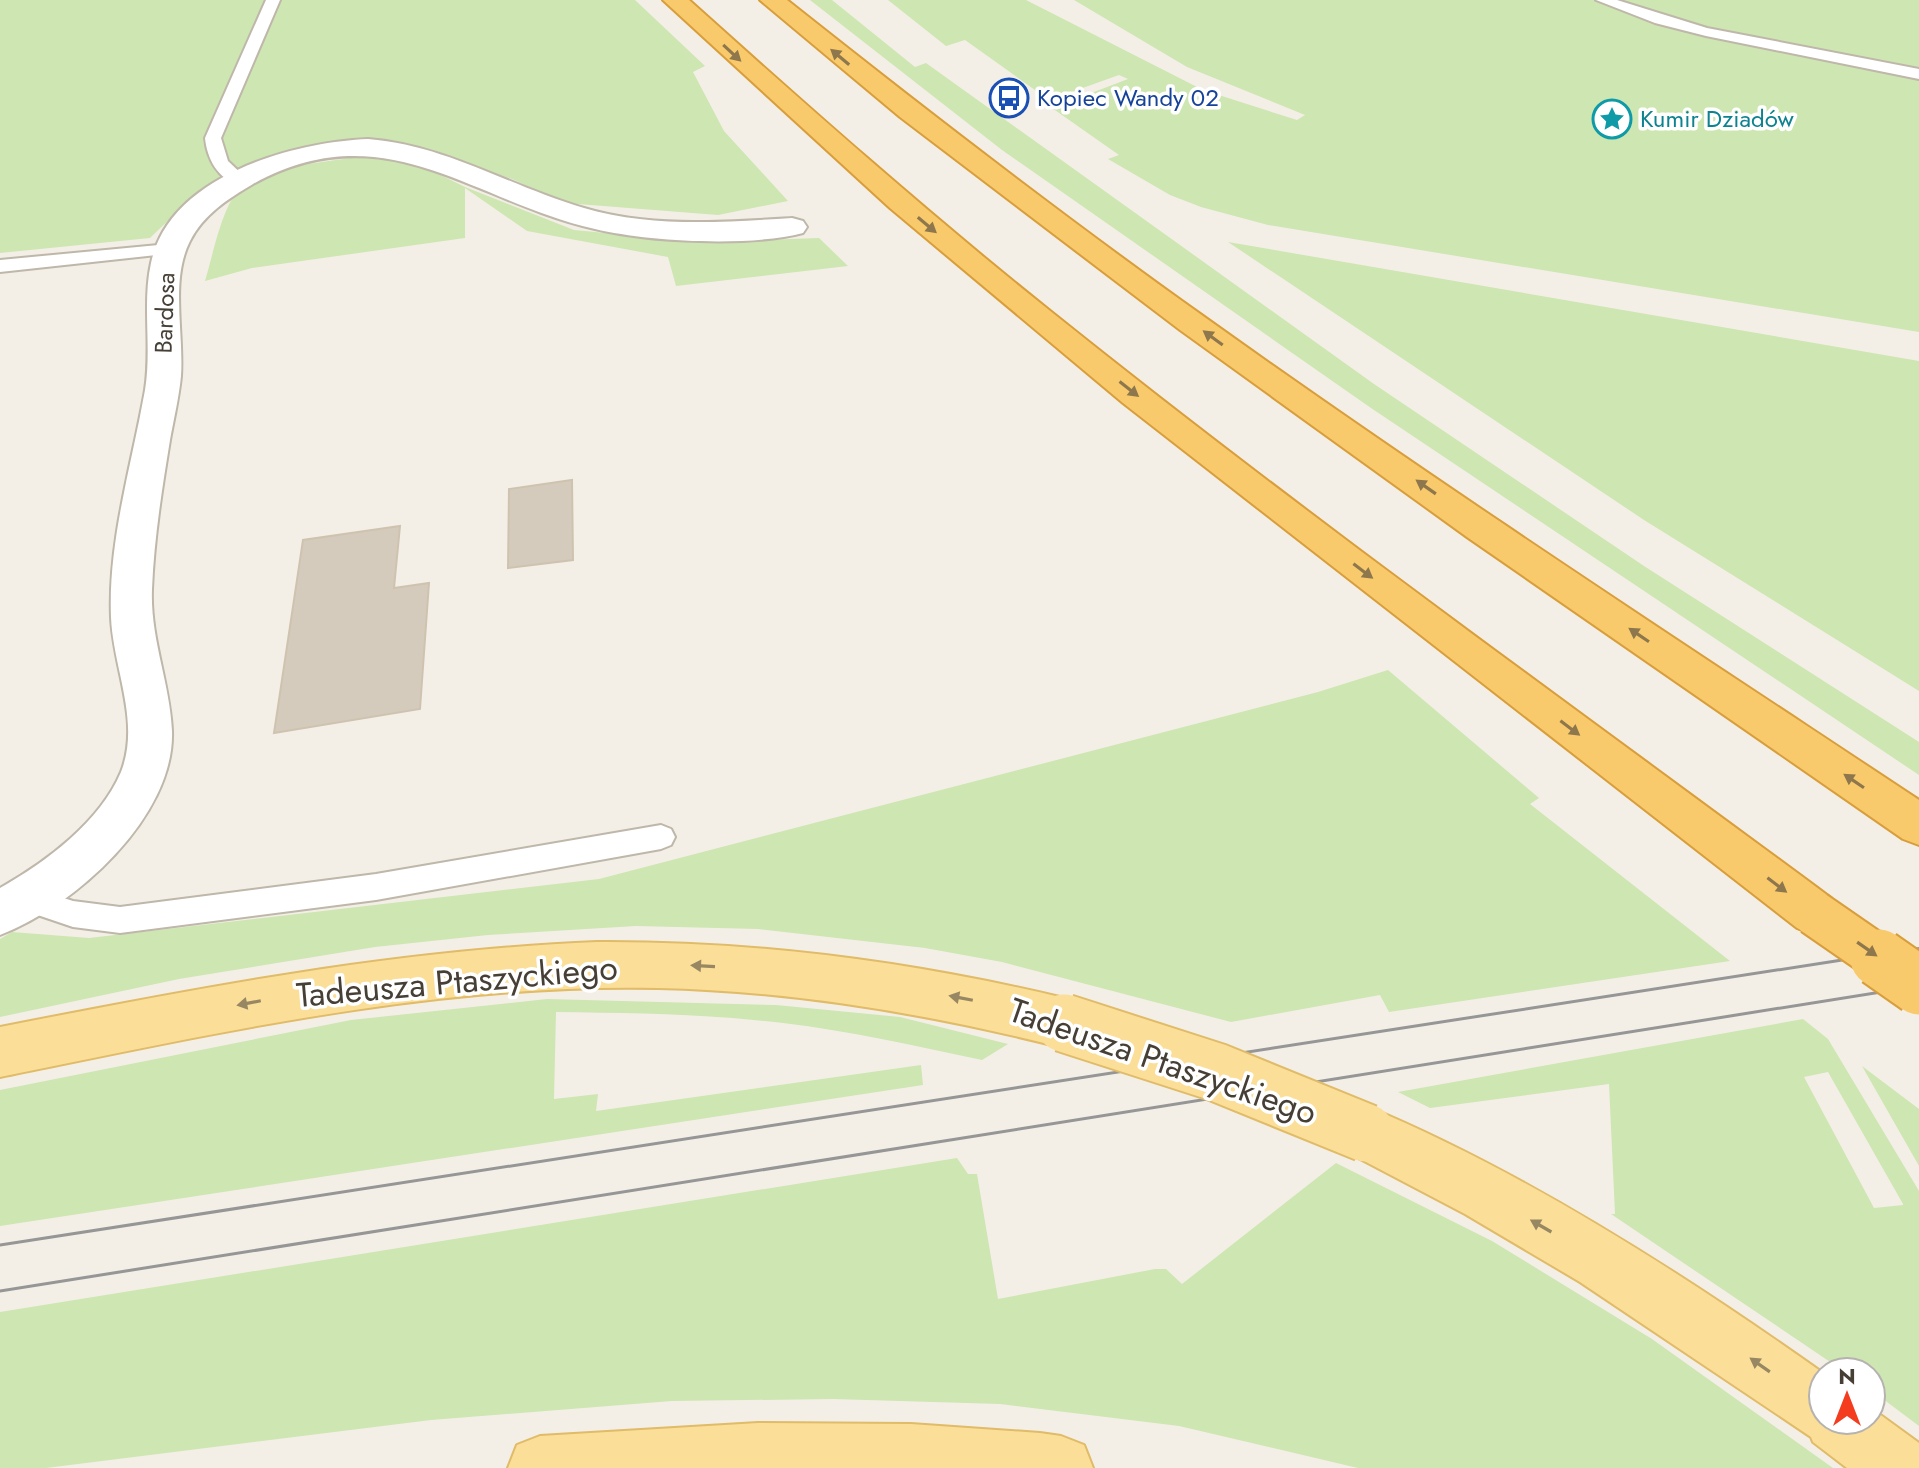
<svg xmlns="http://www.w3.org/2000/svg" width="1919" height="1468" font-family="Jost,sans-serif">
	<style>
		.green { fill: #cee6b1; fill-rule: evenodd }
		.building { fill: #d4cbbd; stroke: #cfc3b0; stroke-width: 2 }
		.lines { fill: none; stroke-linecap: round; stroke-linejoin: round }
		.lane-casing { stroke: #beb7aa; stroke-width: 4 }
		.street-casing { stroke: #beb7aa; stroke-width: 4 }
		.primary-casing { stroke: #e0bb68; stroke-width: 4 }
		.highway-casing { stroke: #d89e3b; stroke-width: 4 }
		.lane { fill: #fff; fill-rule: evenodd }
		.street { fill: #fff; fill-rule: evenodd }
		.primary { fill: #fbde98; fill-rule: evenodd }
		.highway { fill: #f9ca6c; fill-rule: evenodd }
		.tram-far1 { stroke: #969696; stroke-width: 2 }
		.tram { stroke: #969696; stroke-width: 3 }
		.primary-bridge-casing { stroke: #e0bb68; stroke-width: 61; stroke-linecap: butt }
		.highway-bridge-far1-casing { stroke: #d89e3b; stroke-width: 48; stroke-linecap: butt }
		.highway-bridge-casing { stroke: #d89e3b; stroke-width: 61; stroke-linecap: butt }
		.primary-bridge { stroke: #fbde98; stroke-width: 57 }
		.highway-bridge-far1 { stroke: #f9ca6c; stroke-width: 44 }
		.highway-bridge { stroke: #f9ca6c; stroke-width: 57 }
		.oneway { fill: #8e774c }
		.oneway2 { fill: #978762 }
		.labels { text-anchor: middle; stroke-width: 7; stroke-linejoin: round; paint-order: stroke }
		.far-transit-label { font-size: 24px; fill: #164399; stroke: #fff; text-anchor: start }
		.far-culture-label { font-size: 24px; fill: #0d838f; stroke: #fff; text-anchor: start }
		.far-street-label { font-size: 24px; fill: #463f36; stroke: #fff }
		.near-street-label { font-size: 34px; fill: #463f36; stroke: #fff }
	</style>
	<rect width="100%" height="100%" fill="#f3efe7"/>
	<!-- green -->
	<path class="green" d="M0,0H635L705,66L693,72L724,131L788,201L718,215L565,203L512,179L398,142L327,144L256,160L202,188L150,238L0,253Z
		M810,0H832L915,67L926,63L1374,384L1644,566L1919,742V775L1371,408L1002,150Z
		M888,0H1026L1203,90L1297,120L1305,115L1187,67L1074,0H1919V71L1708,36L1919,79V332L1268,225L1201,207L1170,195L1108,159L1119,155L1052,108L1128,79L1119,75L1049,100L965,40L946,46Z
		M356,157L412,161L465,187L574,230L701,242L819,238L848,266L676,286L668,257L527,231L465,188V238L252,268L205,281C213,255 222,205 241,187C263,167 327,162 356,157Z
		M1228,242L1919,361V691L1644,520Z
		M1388,670L1539,798L1530,804L1730,961L1389,1012L1380,995L1231,1022L1002,962L925,948L758,929L636,926L488,935L375,947L179,979L0,1017V939L12,932L89,938L599,879L1318,692Z
		M547,999L776,1005L900,1017L1008,1044L982,1060C916,1046 850,1031 783,1023C708,1014 631,1013 556,1012L554,1099L598,1094L596,1111L921,1065L923,1085L0,1226V1090L351,1020Z
		M1803,1019L1828,1039L1919,1191V1426L1871,1390V1372H1845L1611,1214H1615L1609,1084L1430,1108L1398,1092ZM1828,1072L1903,1204V1205L1874,1208L1804,1077Z
		M1862,1066L1919,1109V1166Z
		M957,1158L968,1174H977L998,1299L1155,1269H1166L1182,1284L1336,1163L1492,1241L1652,1339L1833,1468H1358L1179,1426L1000,1404L833,1399L672,1401L431,1420L46,1468H0V1312Z"/>
	<!-- building -->
	<path class="building" d="M572,480L573,560L508,568L509,489Z
		M400,526L394,588L429,583L420,709L274,733L303,540Z"/>
	<g class="lines">
		<defs>
			<path id="lane" d="M266,0H280L221,138L228,161L248,180L239,185C218,179 207,159 205,138Z
				M1596,0H1617L1707,28L1919,69V79L1706,36L1655,23Z
				M169,244L175,245L178,249L175,253L0,272V260Z
				M661,825L671,829L675,837L671,845L661,849L376,900L120,933L73,927L17,908L13,899L17,890L27,886L73,901L120,907L376,874Z"/>
			<path id="street" d="M368,139C446,145 511,187 584,208C651,228 724,222 792,218L803,221L807,227L803,233C750,247 649,242 595,229C471,201 385,111 253,184C229,198 203,215 190,241C170,280 184,333 181,376C179,397 174,418 170,440C162,489 154,539 152,589C150,639 170,683 172,731C175,817 74,907 0,935V888C46,862 100,822 121,772C141,721 113,669 111,617C108,540 132,464 145,390C152,348 142,304 151,263C169,176 293,142 368,139Z"/>
			<path id="primary" d="M597,942C756,941 909,961 1064,998L1082,1006L1090,1023L1082,1040L1064,1048C930,1014 796,991 658,988C436,983 217,1033 0,1077V1027C198,988 395,950 597,942Z
				M1366,1106C1523,1171 1685,1275 1823,1373V1420H1871V1408L1919,1443V1468H1847L1813,1442L1811,1437L1580,1282L1465,1214L1347,1152L1339,1133L1347,1114Z
				M758,1423L911,1424L1040,1433L1061,1436L1084,1445L1093,1468H508L517,1445L540,1436Z"/>
			<path id="highway" d="M663,0H689C807,106 925,211 1049,310C1303,514 1569,704 1831,898L1838,913L1831,928L1814,935L1797,928L1123,403L890,208Z
				M760,0H787C923,108 1061,215 1203,316C1438,484 1679,641 1919,800V845L1903,839L1467,537L1180,330L900,117Z"/>
		</defs>
		<!-- lane casing -->
		<use href="#lane" class="lane-casing"/>
		<!-- street casing -->
		<use href="#street" class="street-casing"/>
		<!-- primary casing -->
		<use href="#primary" class="primary-casing"/>
		<!-- highway casing -->
		<use href="#highway" class="highway-casing"/>
		<!-- lane -->
		<use href="#lane" class="lane"/>
		<!-- street -->
		<use href="#street" class="street"/>
		<!-- primary -->
		<use href="#primary" class="primary"/>
		<!-- highway -->
		<use href="#highway" class="highway"/>
		<!-- tram-far1 -->
		<path class="tram-far1" d="M1842,960L1919,948"/>
		<!-- tram -->
		<path class="tram" d="M0,1245L1855,958
			M0,1291L1919,986"/>
		<defs>
			<path id="primary-bridge" d="M1064,1023L1216,1072L1366,1133"/>
			<path id="highway-bridge-far1" d="M1814,913L1882,960"/>
			<path id="highway-bridge" d="M1879,958L1919,986"/>
		</defs>
		<!-- primary-bridge casing -->
		<use href="#primary-bridge" class="primary-bridge-casing"/>
		<!-- highway-bridge-far1 casing -->
		<use href="#highway-bridge-far1" class="highway-bridge-far1-casing"/>
		<!-- highway-bridge casing -->
		<use href="#highway-bridge" class="highway-bridge-casing"/>
		<!-- primary-bridge -->
		<use href="#primary-bridge" class="primary-bridge"/>
		<!-- highway-bridge-far1 -->
		<use href="#highway-bridge-far1" class="highway-bridge-far1"/>
		<!-- highway-bridge -->
		<use href="#highway-bridge" class="highway-bridge"/>
	</g>
	<!-- one-way arrows -->
	<defs><path id="oneway-solid" d="M-6-.8H1V-3.2L6.5 0L1 3.2V.8H-6Z" transform="scale(2)"/></defs>
	<g class="oneway">
		<use href="#oneway-solid" transform="translate(732 53) rotate(43)"/>
		<use href="#oneway-solid" transform="translate(840 57) rotate(-140)"/>
		<use href="#oneway-solid" transform="translate(927 225) rotate(40)"/>
		<use href="#oneway-solid" transform="translate(1213 338) rotate(-144)"/>
		<use href="#oneway-solid" transform="translate(1129 389) rotate(38)"/>
		<use href="#oneway-solid" transform="translate(1426 487) rotate(-145)"/>
		<use href="#oneway-solid" transform="translate(1363 571) rotate(37)"/>
		<use href="#oneway-solid" transform="translate(1639 635) rotate(-146)"/>
		<use href="#oneway-solid" transform="translate(1570 728) rotate(37)"/>
		<use href="#oneway-solid" transform="translate(1854 781) rotate(-146)"/>
		<use href="#oneway-solid" transform="translate(1777 885) rotate(37)"/>
		<use href="#oneway-solid" transform="translate(1867 949) rotate(35)"/>
	</g>
	<g class="oneway2">
		<use href="#oneway-solid" transform="translate(703 966) rotate(-177)"/>
		<use href="#oneway-solid" transform="translate(961 998) rotate(-169)"/>
		<use href="#oneway-solid" transform="translate(249 1003) rotate(169)"/>
		<use href="#oneway-solid" transform="translate(1541 1226) rotate(-150)"/>
		<use href="#oneway-solid" transform="translate(1760 1365) rotate(-145)"/>
	</g>
	<!-- icons -->
	<defs>
		<symbol id="bus-ring" viewBox="-11 -11 22 22"><circle r="9.5" fill="#fff" stroke="#1a4fb4" stroke-width="1.5"/><path d="M-5-6H5V4H4V6H2V4H-2V6H-4V4H-5ZM-3.5-4V0h7V-4ZM-3.5 1.2v1.5H-2V1.2ZM2 1.2v1.5H3.5V1.2Z" fill="#1a4fb4"/></symbol>
		<symbol id="sight-ring" viewBox="-11 -11 22 22"><circle r="9.5" fill="#fff" stroke="#0f9aa8" stroke-width="1.5"/><path d="M0-6L1.8-2.2L6-1.7L2.9 1.2L3.7 5.4L0 3.3L-3.7 5.4L-2.9 1.2L-6-1.7L-1.8-2.2Z" fill="#0f9aa8"/></symbol>
	</defs>
	<g fill-rule="evenodd">
		<use href="#bus-ring" x="987" y="76" width="44" height="44"/>
		<use href="#sight-ring" x="1590" y="97" width="44" height="44"/>
	</g>
	<g class="labels">
		<!-- far-transit labels -->
		<g class="far-transit-label">
			<text x="1037" y="106">Kopiec Wandy 02</text>
		</g>
		<!-- far-culture labels -->
		<g class="far-culture-label">
			<text x="1640" y="127">Kumir Dziadów</text>
		</g>
		<!-- far-street labels -->
		<g class="far-street-label">
			<text transform="translate(165 313) rotate(-88)" y="8">Bardosa</text>
		</g>
		<!-- near-street labels -->
		<g class="near-street-label">
			<text transform="translate(457 981) rotate(-5)" y="12">Tadeusza Ptaszyckiego</text>
			<text transform="translate(1163 1061) rotate(19)" y="12">Tadeusza Ptaszyckiego</text>
		</g>
	</g>
	<!-- north arrow -->
	<g transform="translate(1847 1396)"><circle r="38" fill="#ffffff" stroke="#b5b2af" stroke-width="2"/>
	<path d="M0-6L14 30L0 20L-14 30Z" fill="#f33d1e"/>
	<text y="-12" font-size="22" font-weight="bold" text-anchor="middle" fill="#463f36">N</text>
	</g>
</svg>
